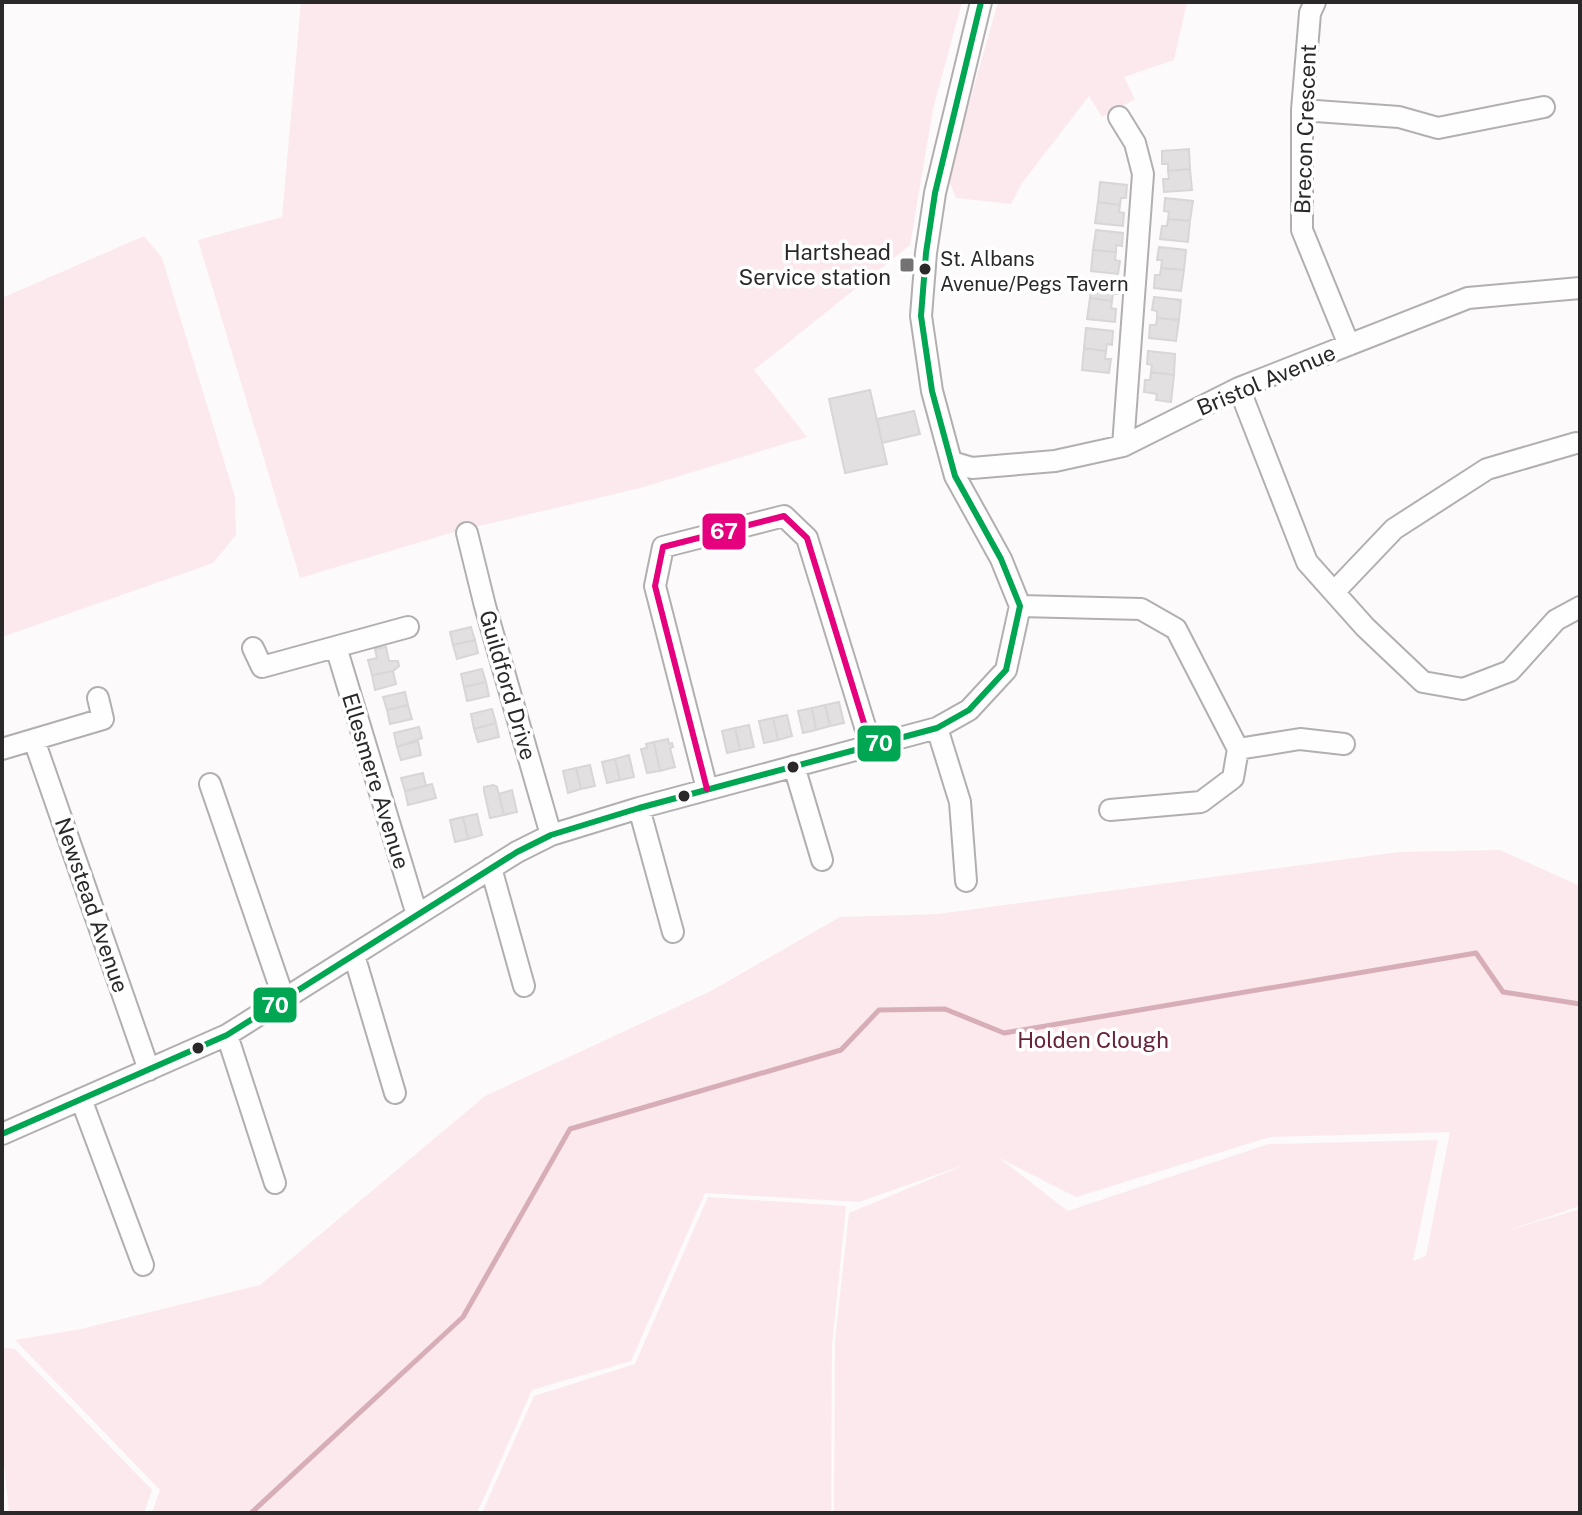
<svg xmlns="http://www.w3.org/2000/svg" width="1582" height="1515" font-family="'Public Sans',sans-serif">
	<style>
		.green { fill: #fce9ed; fill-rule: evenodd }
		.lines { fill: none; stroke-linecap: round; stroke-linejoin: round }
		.stream { stroke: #d7aeb8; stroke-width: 5 }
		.building { fill: #e2e0e1; stroke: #d8d6d7; stroke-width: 2 }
		.minor-casing { stroke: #b2afb0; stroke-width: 24 }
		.minor { stroke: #fffefe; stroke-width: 20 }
		.bus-1-casing { stroke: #fff; stroke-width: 12 }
		.bus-2-casing { stroke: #fff; stroke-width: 12 }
		.bus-1 { stroke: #00a651; stroke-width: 6 }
		.bus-2 { stroke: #e5007d; stroke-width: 6 }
		.poi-dot { fill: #747272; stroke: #fff; stroke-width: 3 }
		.bus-dot { fill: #2a2829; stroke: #fff; stroke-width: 3 }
		.labels { text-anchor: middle; stroke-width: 7; stroke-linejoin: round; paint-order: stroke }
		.bus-label { font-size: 20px; fill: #2a2829; stroke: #fff; text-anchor: start }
		.street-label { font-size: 22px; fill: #2a2829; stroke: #fff }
		.poi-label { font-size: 22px; fill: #2a2829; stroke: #fff; text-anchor: end }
		.park-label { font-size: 22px; fill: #672239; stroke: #fff }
		.line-badge { stroke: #fff; stroke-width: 3 }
		.badge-label { font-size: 22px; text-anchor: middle; font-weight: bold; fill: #fff }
	</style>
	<rect width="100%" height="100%" fill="#fdfafb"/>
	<!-- green -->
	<path class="green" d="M301,2H962L933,109L910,245L754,370L807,437L640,488L454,532L300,578L198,240L282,217Z
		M998,2H1187L1174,60L1124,77L1135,99L1102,117L1089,96L1022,183L1011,204L956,198L948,178Z
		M144,236L162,258L235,497L236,535L213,563L2,637V298Z
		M1500,850L1580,886V1206L1506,1231L1580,1209V1513H834L835,1341L849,1213L967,1164L859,1202L705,1193L631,1361L532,1390L477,1513H152L160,1490L15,1340L81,1329L260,1285L485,1096L711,991L840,917L938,914L1399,852ZM1450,1132L1426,1256L1413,1261L1438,1140L1269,1144L1068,1211L999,1158L1076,1197L1270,1137Z
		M708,1197L846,1206L832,1346L831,1513H482L534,1396L635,1364Z
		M2,1347L15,1349L152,1490L144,1513H9L2,1444Z"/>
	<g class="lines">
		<!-- stream -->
		<path class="stream" d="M251,1513L463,1317L570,1129L841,1050L879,1010L945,1009L1004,1033L1476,953L1503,992L1580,1004"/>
	</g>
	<!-- building -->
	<path class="building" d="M1189,149L1190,169L1168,171V164H1162V151Z
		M1190,169L1192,190L1164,192L1163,179H1169L1168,171Z
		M1100,182L1127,185L1126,198H1121L1120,205L1098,202Z
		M1165,198L1193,201L1190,221L1168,219L1169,212L1164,211Z
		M1098,202L1120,205L1119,212L1124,213L1123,226L1095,223Z
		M1168,219L1190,221L1188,242L1160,239L1162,226H1167Z
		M1096,230L1123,233L1122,246L1116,245V252L1093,250Z
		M1159,247L1186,250L1184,270L1161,268L1162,260H1157Z
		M1093,250L1116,252L1115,260L1120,261L1118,274L1091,271Z
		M1161,268L1184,270L1181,291L1154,288L1155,275H1160Z
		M1092,278L1119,281L1118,294H1113L1112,301L1090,298Z
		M1154,297L1181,300L1179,320L1157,318V311L1152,310Z
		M1090,298L1112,301L1111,308L1116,309L1115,322L1087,319Z
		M1157,318L1179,320L1176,341L1149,338L1150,325H1156Z
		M1086,328L1113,331L1112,345L1107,344L1106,351L1084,348Z
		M1084,348L1106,351L1105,359H1111L1109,373L1082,370Z
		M1148,351L1175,354L1174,375L1151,372L1152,365L1147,364Z
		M1151,372L1174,375L1171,402L1156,400L1157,394L1144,392L1145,380H1150Z
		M870,390L887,464L845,473L829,399Z
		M914,411L920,434L882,443L877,419Z
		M471,627L475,640L453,645L450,632Z
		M475,640L478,653L457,659L453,645Z
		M386,647L389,661H398L399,666L393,671L372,675L368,660L377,658L375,649Z
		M482,669L486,682L464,687L461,674Z
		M393,671L396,684L375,690L372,675Z
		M486,682L489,696L467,701L464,687Z
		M405,692L408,705L387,710L383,697Z
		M839,702L844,723L830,726L825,705Z
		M408,705L412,719L390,724L387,710Z
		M825,705L830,726L816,730L812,708Z
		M812,708L816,730L803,733L798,711Z
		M492,709L496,723L474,729L471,714Z
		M787,715L792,736L778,740L773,718Z
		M773,718L778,740L764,743L759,721Z
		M496,723L499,737L478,742L474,729Z
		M749,725L754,747L740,750L735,728Z
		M419,727L422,738L397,747L394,733Z
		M735,728L740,750L727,753L722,731Z
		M668,739L669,744L672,743L673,747L670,748L675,767L660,771L654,742Z
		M418,741L421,755L401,760L397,747Z
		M654,742L660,771L647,773L641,749L647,748L646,744Z
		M629,755L634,777L620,780L615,759Z
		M615,759L620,780L607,783L602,762Z
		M590,765L595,786L581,789L576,768Z
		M576,768L581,789L568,793L563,771Z
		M423,773L426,786L405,791L401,778Z
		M432,784L436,798L408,805L405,791Z
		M493,785L497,787L504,815L490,818L484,791V787Z
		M512,790L517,812L504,815L499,794Z
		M477,814L482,835L468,839L463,817Z
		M463,817L468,839L455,842L450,820Z"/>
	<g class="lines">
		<defs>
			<path id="minor" d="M1315,2L1310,13L1302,110V230L1349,345
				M1302,110L1399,117L1438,128L1544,107
				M1119,117L1135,143L1143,174L1123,446
				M1239,388L1307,562L1365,627L1423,682L1463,689L1510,671L1556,620L1580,607
				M952,462L972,468L1055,461L1123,446L1239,388L1468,298L1580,288
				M467,533L485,606L551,835
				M1335,591L1394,529L1487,469L1576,443
				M1020,606L1141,609L1176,629L1238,749L1233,778L1201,802L1110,810
				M336,647L417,915
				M253,648L262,667L408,627
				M937,728L960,802L966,881
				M34,740L149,1070
				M2,749L103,719L98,698
				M1238,749L1300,739L1344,744
				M794,766L822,860
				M210,784L284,999
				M707,789L655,586L663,547L784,516L807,538L871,746
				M639,808L673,932
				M491,868L524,986
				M354,955L395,1093
				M227,1035L275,1183
				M81,1099L143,1265
				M2,1134L227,1035L517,852L551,835L639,808L937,728L969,710L1006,670L1020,606L1001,559L955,476L932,391L921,316L926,253L935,193L981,2"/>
		</defs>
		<!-- minor casing -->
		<use href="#minor" class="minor-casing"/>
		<!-- minor -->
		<use href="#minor" class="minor"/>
		<defs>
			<path id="bus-1" d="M2,1134L227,1035L517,852L551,835L639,808L937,728L969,710L1006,670L1020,606L1001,559L955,476L932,391L921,316L926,253L935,193L981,2"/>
			<path id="bus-2" d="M707,789L655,586L663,547L784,516L807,538L871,746"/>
		</defs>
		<!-- bus-1 casing -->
		<use href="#bus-1" class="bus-1-casing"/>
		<!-- bus-2 casing -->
		<use href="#bus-2" class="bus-2-casing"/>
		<!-- bus-1 -->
		<use href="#bus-1" class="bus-1"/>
		<!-- bus-2 -->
		<use href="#bus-2" class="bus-2"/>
	</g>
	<!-- markers -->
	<rect class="poi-dot" x="899" y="257" width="16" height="16" rx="4"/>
	<g class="bus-dot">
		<circle cx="925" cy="269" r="7"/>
		<circle cx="793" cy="767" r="7"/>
		<circle cx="684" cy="796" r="7"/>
		<circle cx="198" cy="1048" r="7"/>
	</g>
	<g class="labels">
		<!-- bus labels -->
		<g class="bus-label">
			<text x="940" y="266">St. Albans<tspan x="940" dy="25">Avenue/Pegs Tavern</tspan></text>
		</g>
		<!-- street labels -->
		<g class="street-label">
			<text transform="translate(1305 129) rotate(-88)" y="8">Brecon Crescent</text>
			<text transform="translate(1266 380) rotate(-23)" y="8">Bristol Avenue</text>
			<text transform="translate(508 685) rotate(74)" y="8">Guildford Drive</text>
			<text transform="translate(376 781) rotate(73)" y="8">Ellesmere Avenue</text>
			<text transform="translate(92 905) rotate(71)" y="8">Newstead Avenue</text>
		</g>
		<!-- poi labels -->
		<g class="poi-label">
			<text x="891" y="260">Hartshead<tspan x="891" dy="25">Service station</tspan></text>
		</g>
		<!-- park labels -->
		<g class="park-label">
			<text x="1093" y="1048">Holden Clough</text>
		</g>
	</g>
	<g class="line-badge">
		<rect x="701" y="512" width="46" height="39" rx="8" fill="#e5007d"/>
		<rect x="856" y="724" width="46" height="39" rx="8" fill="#00a651"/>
		<rect x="252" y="986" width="46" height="38" rx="8" fill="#00a651"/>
	</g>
	<g class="badge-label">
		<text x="724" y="539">67</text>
		<text x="879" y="751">70</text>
		<text x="275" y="1013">70</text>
	</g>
	<!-- border -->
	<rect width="1582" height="1515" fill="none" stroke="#2a2829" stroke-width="8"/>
</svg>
